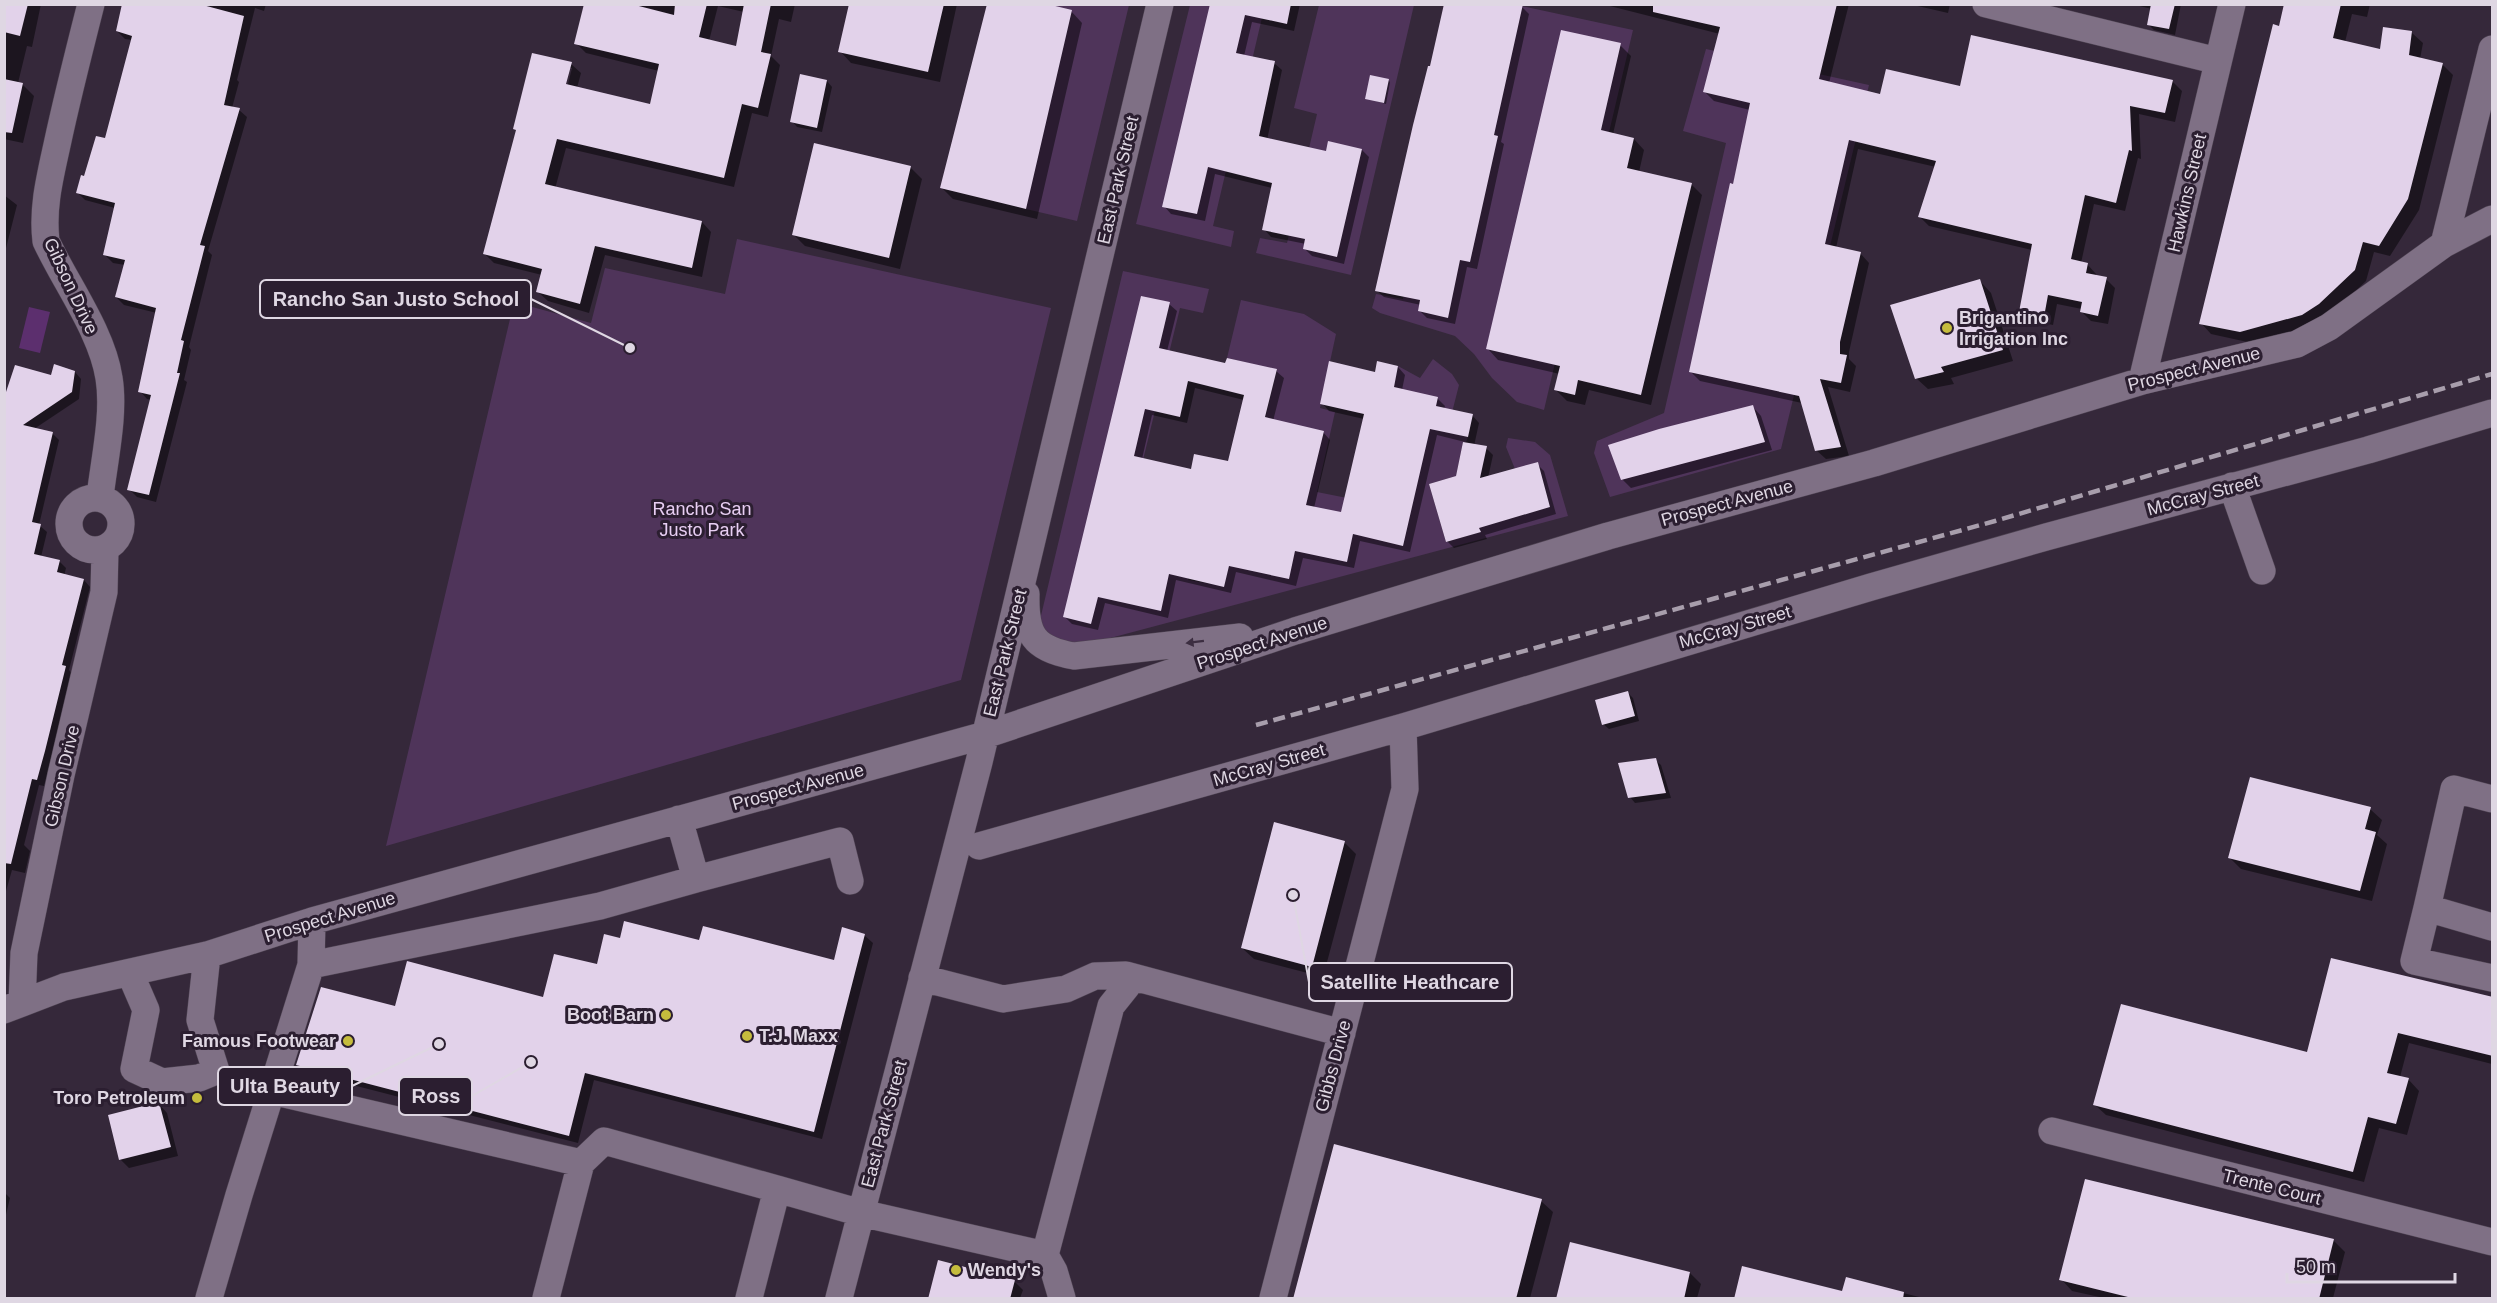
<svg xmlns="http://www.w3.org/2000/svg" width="2497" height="1303" font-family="Helvetica,sans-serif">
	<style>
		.green { fill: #4f345a }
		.water { fill: #5c2f6e }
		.shadow { fill: #0007; fill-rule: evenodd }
		.building { fill: #e2d2ea; fill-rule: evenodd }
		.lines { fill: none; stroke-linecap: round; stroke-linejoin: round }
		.minor-casing { stroke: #4f4453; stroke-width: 28 }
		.minor { stroke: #7f7085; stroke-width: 27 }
		.rail { stroke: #a89eac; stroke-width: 4.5; stroke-dasharray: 12 6; stroke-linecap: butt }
		.oneway { fill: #3c2e41 }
		.poi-dot { fill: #c5bc3d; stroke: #2b1e30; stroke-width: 2 }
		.labels { text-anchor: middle; stroke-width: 6; stroke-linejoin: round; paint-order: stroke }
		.street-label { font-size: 18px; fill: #dfd7e3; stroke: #2b1e30 }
		.poi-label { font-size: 18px; font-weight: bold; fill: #dfd7e3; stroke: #2b1e30; text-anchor: start }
		.park-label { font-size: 18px; fill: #e8cef3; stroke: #2b1e30 }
		.leader { fill: none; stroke: #dfd7e3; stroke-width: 2 }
		.callout-dot { fill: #dfd7e3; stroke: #2b1e30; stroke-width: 2 }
		.callout { fill: #2b1e30; stroke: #dfd7e3; stroke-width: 2 }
		.callout-label { font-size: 20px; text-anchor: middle; font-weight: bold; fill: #dfd7e3 }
	</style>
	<rect width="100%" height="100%" fill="#35283a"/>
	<!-- green -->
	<path class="green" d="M1047,5H1129L1077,221L1026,209Z
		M1190,5H1265L1213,226L1234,231L1231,247L1136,224Z
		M1319,5H1414L1351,275L1256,253L1260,238L1287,243L1317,114L1294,108Z
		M1470,5H1517L1633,30L1544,410L1517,402L1492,378L1474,354L1455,336L1380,313L1372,308L1376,294L1403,299Z
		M1706,49L1869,85L1781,449L1610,497L1594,453L1597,441L1664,413L1726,143L1683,131Z
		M737,239L1051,308L961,680L386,846L514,302L591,323L605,268L725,294Z
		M1123,271L1209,289L1203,313L1180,308L1125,534L1194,550L1188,580L1224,586L1277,370L1227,358L1241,300L1304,314L1336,334L1320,408L1335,412L1317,492L1367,502L1398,366L1420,378L1433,359L1452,374L1459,385L1447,432L1468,437L1466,442H1463L1456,476L1429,484L1446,542L1480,532L1465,478L1491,524L1550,507L1538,462L1515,469L1506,447L1508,438L1535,442L1550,455L1568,516L1069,649H1061L1039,624Z"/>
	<!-- water -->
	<path class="water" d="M29,307L50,312L40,353L19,348Z"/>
	<!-- shadow -->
	<path class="shadow" d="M4,4H41L32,47L27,46L18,83L23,85L34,96L23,143L4,139Z
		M124,4H266L264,11L255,8L237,80L239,82L232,108L239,110L247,117L208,251L212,255L189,347L191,350L184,380L187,382L156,502L137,497L129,489L152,400L147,399L140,391L157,313L124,305L116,297L125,265L113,263L105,255L115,208L85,200L77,192L106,140L132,40L125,39L117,31Z
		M586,4H795L791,22L779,19L771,56L780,65L768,117L752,113L734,187L566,148L555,189L702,222L711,232L702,277L605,255L589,313L548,301L538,292L542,275L494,263L484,253L517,131L514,128L571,64L581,73L577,88L651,106L659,71L586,53L576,43ZM718,6L744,12L737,48L709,41ZM569,68H572L566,92L563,91Z
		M850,4H957L940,82L851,63L840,51Z
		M1211,4H1300L1294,31L1252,22L1244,56L1274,63L1282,70L1267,140L1327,152L1362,150L1369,157L1344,264L1312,256L1305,249L1306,244L1271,237L1264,229L1272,188L1215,174L1205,221L1171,214L1164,206Z
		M1602,4H1849L1829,83L1881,96L1961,88L2172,81L2182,91L2175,122L2139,114L2141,159L2138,158L2125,211L2094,204L2081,263L2087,264L2096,274V277L2106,279L2115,288L2108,324L2091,321L2082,312V309L2057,304L2053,325L2030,320L2020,311L2032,250L1929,226L1920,217L1936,167L1858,149L1836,248L1860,253L1869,263L1849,352V359L1856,366L1850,392L1828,387L1849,456L1826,459L1816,450L1802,403L1700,381L1691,372L1750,110L1714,101L1705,92L1720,34Z
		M1909,4H1950L1948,13Z
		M2131,4H2181L2175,35L2154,30L2148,24L2152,9Z
		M2286,4H2370L2367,17L2352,14L2345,42L2381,50L2412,33L2423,43L2420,59L2442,64L2453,75L2419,210L2390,256L2374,252L2366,281L2330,315L2313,325L2252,343L2211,334L2201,323Z
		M1522,7L1529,14L1501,142L1504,144L1477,269L1467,267L1455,324L1427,318L1420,311L1421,305L1384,297L1376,290Z
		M1071,11L1082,23L1037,219L953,199L942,188Z
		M1620,45L1631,56L1613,134L1634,139L1644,150L1639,172L1691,184L1702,195L1651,405L1589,390L1585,405L1567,401L1556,390L1560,374L1498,360L1488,349Z
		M1388,80L1390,82L1386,104L1367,98Z
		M827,81L832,87L822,132L797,127L792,121Z
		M910,167L922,179L900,269L805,246L794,235Z
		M4,195L17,205L4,256Z
		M1980,281L1991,293L2013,361L1951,378L1954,384L1928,389L1916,378Z
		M1169,304L1177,311L1167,351L1227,365L1276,371L1284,378L1273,421L1323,432L1330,440L1314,508L1342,514L1364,419L1329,411L1322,403L1376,374L1398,367L1405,375L1402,390L1437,398L1445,406L1444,409L1472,415L1479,423L1474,446L1486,448L1493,455L1488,478L1537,464L1544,471L1556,514L1485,535L1487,539L1454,548L1447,541L1465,442L1437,435L1410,552L1360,541L1354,568L1303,558L1296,586L1236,572L1231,593L1176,580L1168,618L1105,603L1098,630L1072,624L1065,617ZM1195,388L1244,400L1229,463L1192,471L1142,459L1152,415L1187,423Z
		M75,372L81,379L79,399L34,429L52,433L59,440L39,525L47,532L41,557L59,561L66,568L64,576L84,580L90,587L69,670L72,674L44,786L39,785L24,845L30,851L25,873L12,870L4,898V418L52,377Z
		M1753,407L1761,416L1772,450L1631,488L1622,479Z
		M1627,692L1633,698L1639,721L1609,729L1603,724Z
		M1655,760L1661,765L1671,798L1635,803L1630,797Z
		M2370,809L2382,820L2377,835L2387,844L2372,901L2241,869L2230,858Z
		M1344,842L1356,854L1323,977L1254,959L1242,948Z
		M864,935L873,943L822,1139L594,1080L578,1143L306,1073L298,1064L396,1008L544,999L598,966L621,940L700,942L835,962Z
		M2492,998V1064L2409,1043L2400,1077L2408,1079L2419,1091L2407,1135L2379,1128L2364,1182L2106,1115L2094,1104L2308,1054Z
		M159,1104L167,1113L178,1156L129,1168L120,1159Z
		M4,1192L10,1198L4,1223Z
		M1541,1201L1553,1212L1530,1298H1295Z
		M2333,1240L2345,1252L2333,1298H2104L2072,1291L2061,1279Z
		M1690,1273L1701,1284L1697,1298H1557Z
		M1847,1279L1923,1298H1735L1843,1293Z
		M1014,1281L1023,1290L1020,1298H929Z"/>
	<!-- building -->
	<path class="building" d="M4,4H28L20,36L4,32Z
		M122,4H199L244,16L224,105L240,108L200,245L205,246L181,340L184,341L177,373H180L149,495L127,490L151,395L138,392L156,308L115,297L125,260L103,255L115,203L76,193L81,175L84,176L96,136L105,138L132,36L116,31Z
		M584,4H631L674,15L675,4H707L699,37L736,46L744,4H771L761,52L771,54L758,108L742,104L724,178L557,139L545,184L702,221L692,268L595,246L580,304L536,292L542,269L483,254L516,130L513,129L532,53L572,62L566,84L650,104L659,64L574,44Z
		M849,4H944L928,72L838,52Z
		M987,4H1047L1072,10L1026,209L940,188Z
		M1210,4H1291L1287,24L1245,15L1236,53L1275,61L1259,136L1326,151L1328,141L1362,149L1337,257L1303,249L1305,239L1262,230L1272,183L1208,167L1197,214L1162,207Z
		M1444,4H1523L1494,135L1498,136L1470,262L1460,260L1448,318L1418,311L1420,300L1375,291L1413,125L1428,66H1430Z
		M1653,4H1837L1819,79L1880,94L1886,69L1960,86L1971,35L2173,80L2165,113L2130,106L2132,151L2129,150L2116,203L2085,195L2071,259L2088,263L2086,273L2107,277L2098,316L2080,312L2082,302L2048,295L2044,317L2019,312L2032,244L1918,217L1936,161L1849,140L1825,244L1861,252L1840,342V354L1847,355L1841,383L1820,379L1841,447L1815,451L1799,396L1689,372L1730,183L1733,184L1750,103L1703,92L1720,27L1653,12Z
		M2151,4H2175L2169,29L2147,25Z
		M2284,4H2341L2333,38L2380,49L2383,27L2412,31L2409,55L2443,63L2408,199L2379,246L2363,242L2355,270L2319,304L2302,315L2240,332L2199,324L2273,24L2279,26Z
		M1561,30L1621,43L1601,130L1634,138L1627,168L1692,183L1641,395L1578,380L1575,395L1554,390L1560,366L1486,349Z
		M800,74L827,80L817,128L790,122Z
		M1370,75L1389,79L1384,103L1365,99Z
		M4,79L23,83L12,133L4,132Z
		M814,143L911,166L889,258L792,235Z
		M1980,279L2003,350L1941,367L1944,372L1915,379L1890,305Z
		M1141,296L1170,302L1159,348L1225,363L1227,358L1277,369L1265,417L1324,431L1306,505L1341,512L1364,414L1320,404L1329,361L1375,372L1377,361L1398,366L1394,387L1438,397L1436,406L1473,414L1468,437L1430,429L1403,546L1353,534L1347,562L1295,551L1289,579L1229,566L1224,587L1169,574L1161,611L1098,597L1091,624L1063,617ZM1188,381L1244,395L1228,461L1194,454L1191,469L1134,456L1145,409L1180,417Z
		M54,364L75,371L72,392L23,425L53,432L32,522L41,524L34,554L60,560L57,572L84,579L62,665L66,666L45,751L37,780L32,779L11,864L4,863V398L15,365L51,375Z
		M1753,405L1765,442L1621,480L1608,445L1659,429Z
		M1463,442L1487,446L1480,478L1538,462L1550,507L1479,528L1481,532L1446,542L1429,484L1456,476Z
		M1628,691L1635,716L1602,725L1595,700Z
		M1656,758L1666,793L1628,798L1618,763Z
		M2250,777L2371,807L2365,829L2376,832L2360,891L2228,858Z
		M1274,822L1345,841L1312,967L1241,948Z
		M624,921L699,940L703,926L834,960L842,927L865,934L814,1132L585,1073L569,1136L296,1065L321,987L395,1006L407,961L543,997L554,954L597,964L604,934L620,938Z
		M2331,958L2493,997V1056L2398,1033L2387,1073L2409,1078L2396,1124L2368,1117L2353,1172L2093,1105L2121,1004L2307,1052Z
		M159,1102L171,1147L119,1160L108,1115Z
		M1334,1144L1542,1199L1516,1299H1293Z
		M2085,1179L2334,1239L2319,1299H2136L2059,1280Z
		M1570,1242L1690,1272L1684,1299H1556Z
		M938,1260L1015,1280L1010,1299H928Z
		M1742,1266L1842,1291L1846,1277L1904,1292L1903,1299H1734Z"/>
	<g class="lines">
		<defs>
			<path id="minor" d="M91,4C79,51 67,98 57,145C50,177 42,208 46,241C66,284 102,332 109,378C115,414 104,461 100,497
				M1986,4L2218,61
				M2444,244L2492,49
				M2142,381L2232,4
				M2232,486L2262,571
				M69 524a26 26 0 1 1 52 0a26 26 0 1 1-52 0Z
				M1026,594C1025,634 1033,649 1074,656L1240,637
				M2492,799L2454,789L2427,908L2492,927
				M679,819L696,879L840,841L850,881
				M979,846L1403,727L1871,587L2046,537L2368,450L2492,413
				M2427,908L2414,961L2492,978
				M311,965L600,906L696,879
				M130,973L146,1010L134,1069L162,1082L199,1078L216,1071L200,1020L207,955
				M922,978L1003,999L1066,989L1095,976L1126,975L1342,1033
				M22,1003L24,953L61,775L104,592L105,549
				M4,1010L64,987L207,955L312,921L985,735L1295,631L1608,536L1874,463L2142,381L2297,344L2329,327L2444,244L2492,219
				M272,1091L581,1163L604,1141L777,1189
				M2052,1131L2492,1242
				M209,1298L239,1195L311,965L312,921
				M546,1298L581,1163
				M749,1298L777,1189L861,1213L1045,1255
				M839,1298L979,762L1160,4
				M1062,1298L1054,1271L1045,1255L1111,1006L1127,986L1130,977
				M1273,1298L1405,789L1403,727"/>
		</defs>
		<!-- minor casing -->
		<use href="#minor" class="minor-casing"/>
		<!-- minor -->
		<use href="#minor" class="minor"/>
		<!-- rail -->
		<path class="rail" d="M1256,725L1995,521L2492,374"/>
	</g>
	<!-- one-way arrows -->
	<defs><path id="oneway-solid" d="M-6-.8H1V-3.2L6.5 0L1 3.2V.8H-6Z" transform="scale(1.5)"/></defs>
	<use class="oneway" href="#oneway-solid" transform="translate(1195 642) rotate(173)"/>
	<!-- markers -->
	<g class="poi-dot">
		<circle cx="1947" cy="328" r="6"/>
		<circle cx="666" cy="1015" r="6"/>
		<circle cx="747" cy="1036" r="6"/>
		<circle cx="348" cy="1041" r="6"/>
		<circle cx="197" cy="1098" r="6"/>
		<circle cx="956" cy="1270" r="6"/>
	</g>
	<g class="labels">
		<!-- street labels -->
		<g class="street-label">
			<text transform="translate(1118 180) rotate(-77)" y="6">East Park Street</text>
			<text transform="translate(2187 193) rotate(-77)" y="6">Hawkins Street</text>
			<text transform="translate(71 286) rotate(65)" y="6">Gibson Drive</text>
			<text transform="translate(2194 369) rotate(-14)" y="6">Prospect Avenue</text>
			<text transform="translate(2203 495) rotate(-15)" y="6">McCray Street</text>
			<text transform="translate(1727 503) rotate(-15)" y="6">Prospect Avenue</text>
			<text transform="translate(1735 627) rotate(-16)" y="6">McCray Street</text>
			<text transform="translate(1262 643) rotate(-18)" y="6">Prospect Avenue</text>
			<text transform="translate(1005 653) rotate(-76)" y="6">East Park Street</text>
			<text transform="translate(1269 765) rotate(-16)" y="6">McCray Street</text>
			<text transform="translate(62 776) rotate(-77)" y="6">Gibson Drive</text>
			<text transform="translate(798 787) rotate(-15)" y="6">Prospect Avenue</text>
			<text transform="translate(330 917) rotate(-17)" y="6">Prospect Avenue</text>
			<text transform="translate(1333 1066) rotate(-75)" y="6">Gibbs Drive</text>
			<text transform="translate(884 1124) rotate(-75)" y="6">East Park Street</text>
			<text transform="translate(2272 1187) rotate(14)" y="6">Trente Court</text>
		</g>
		<!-- poi labels -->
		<g class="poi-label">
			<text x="1959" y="324">Brigantino<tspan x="1959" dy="21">Irrigation Inc</tspan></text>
			<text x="654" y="1021" text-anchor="end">Boot Barn</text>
			<text x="759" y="1042">T.J. Maxx</text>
			<text x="336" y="1047" text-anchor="end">Famous Footwear</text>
			<text x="185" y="1104" text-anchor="end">Toro Petroleum</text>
			<text x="968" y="1276">Wendy's</text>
		</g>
		<!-- park labels -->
		<g class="park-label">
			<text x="702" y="515">Rancho San<tspan x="702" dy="21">Justo Park</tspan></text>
		</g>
	</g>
	<!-- callouts -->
	<path class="leader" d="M630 348L531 299M1293 895L1309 982M439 1044L352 1086M531 1062L472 1096"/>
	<g class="callout-dot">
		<circle cx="630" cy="348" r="6"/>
		<circle cx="1293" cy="895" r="6"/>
		<circle cx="439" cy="1044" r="6"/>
		<circle cx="531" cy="1062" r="6"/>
	</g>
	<g class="callout">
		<rect x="260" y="280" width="271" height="38" rx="6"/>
		<rect x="1309" y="963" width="203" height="38" rx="6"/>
		<rect x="218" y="1067" width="134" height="38" rx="6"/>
		<rect x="399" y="1077" width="73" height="38" rx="6"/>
	</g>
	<g class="callout-label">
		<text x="396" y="306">Rancho San Justo School</text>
		<text x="1410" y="989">Satellite Heathcare</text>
		<text x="285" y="1093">Ulta Beauty</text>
		<text x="436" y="1103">Ross</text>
	</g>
	<!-- border -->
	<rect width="2497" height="1303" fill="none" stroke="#dfd7e3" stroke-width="12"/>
	<!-- scale -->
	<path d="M2287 1273v9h168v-9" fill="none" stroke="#dfd7e3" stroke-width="3"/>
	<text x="2296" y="1273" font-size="18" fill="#dfd7e3" stroke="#2b1e30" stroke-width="4.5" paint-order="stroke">50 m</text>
</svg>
